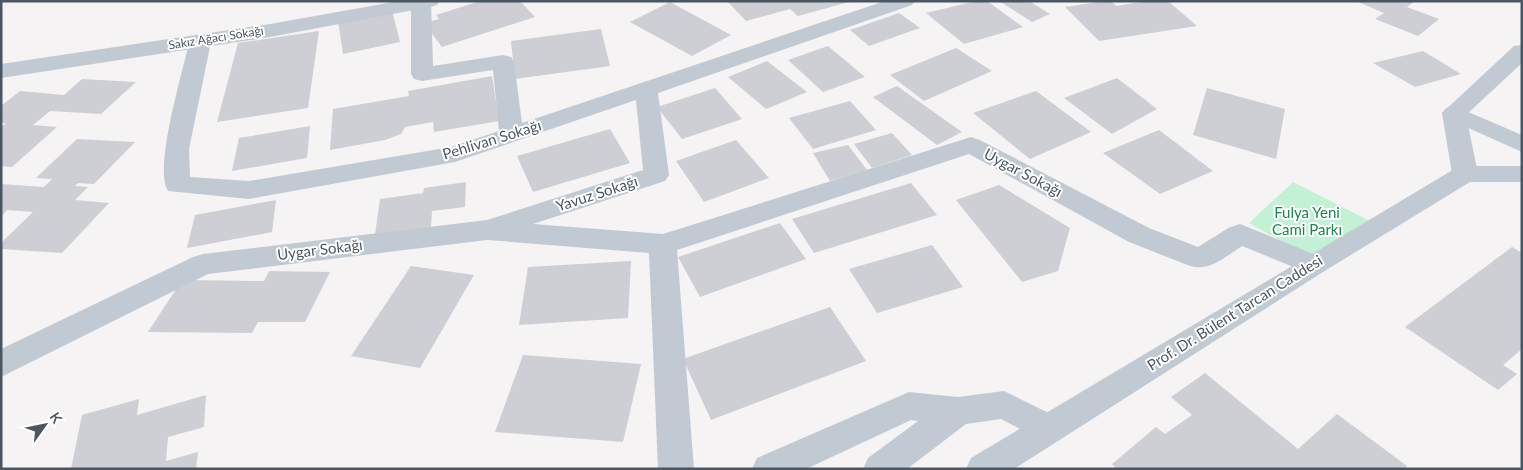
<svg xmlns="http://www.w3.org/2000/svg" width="1523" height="470" font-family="Lato,sans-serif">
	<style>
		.green { fill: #c3f1d5 }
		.building { fill: #cdcfd5 }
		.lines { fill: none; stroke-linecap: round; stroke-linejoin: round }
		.minor { fill: #c1cad2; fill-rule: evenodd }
		.tertiary { fill: #c1cad2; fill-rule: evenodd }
		.labels { text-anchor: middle; stroke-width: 4; stroke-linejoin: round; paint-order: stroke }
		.far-street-label { font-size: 12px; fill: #4a5661; stroke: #fff }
		.street-label { font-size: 15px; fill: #4a5661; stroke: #fff }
		.park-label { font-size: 15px; fill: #17864f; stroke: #fff }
	</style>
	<rect width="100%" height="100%" fill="#f5f3f3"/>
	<!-- green -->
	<path class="green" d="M1293,182L1370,221L1313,259L1249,223Z"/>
	<!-- building -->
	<path class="building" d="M480,1H520L535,17L442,47L424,23L439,19L436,15Z
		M727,1H849V2L798,16L790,9L746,21Z
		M976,1H987L1023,27L964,44L926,13Z
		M999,1H1029L1050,14L1032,22Z
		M1104,1H1111L1116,6L1147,1H1168L1197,26L1099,41L1065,7Z
		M1356,1H1415L1407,7L1439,19L1418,36L1375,19L1384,13Z
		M670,2L731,35L692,56L630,22Z
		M392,10L400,42L343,54L338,21Z
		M899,13L920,28L869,46L850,30Z
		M601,29L610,66L515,79L511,41Z
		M319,31L308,108L217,122L238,43Z
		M828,46L865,77L823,92L788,60Z
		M956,48L992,71L924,101L890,75Z
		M1423,51L1461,74L1415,87L1373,63Z
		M767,61L807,92L766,109L728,77Z
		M492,76L499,121L434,132L433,122L405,127L401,134L385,140L330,150L333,109L409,96L408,91Z
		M1117,78L1157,109L1112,134L1064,98Z
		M82,79L136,82L101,114L50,111L33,125L57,127L12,167L1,166V127L6,123H1V106L20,91L64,95Z
		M897,86L962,132L937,145L873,97Z
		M715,88L742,119L682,139L657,107Z
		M1207,88L1285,109L1276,159L1193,135Z
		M1036,91L1091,132L1030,159L973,113Z
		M850,101L876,130L813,149L789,118Z
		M310,126L307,158L232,171L239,138Z
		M610,129L630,163L533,192L517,156Z
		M1159,130L1213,171L1160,194L1103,153Z
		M892,133L912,155L872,168L854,144Z
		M77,139L135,142L94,184L78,183L75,186L88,187L75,200L109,203L62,253L1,249V243L33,212L7,210L1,217V184L44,187L52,179L36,178Z
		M736,140L769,178L704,202L676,161Z
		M848,145L867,170L830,181L813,153Z
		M466,182L465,207L432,211L431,227L375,235L380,199L423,193L424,188Z
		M911,183L937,215L814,253L792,219Z
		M999,185L1070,228L1058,271L1022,282L956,200Z
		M276,200L272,232L187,248L195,215Z
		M780,223L806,259L700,297L678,257Z
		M932,245L963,287L877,313L849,269Z
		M1512,247L1522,253V349L1503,365L1517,374L1498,390L1405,327Z
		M631,261L628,318L519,325L528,267Z
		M411,266L474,275L420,368L351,356Z
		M269,271L330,272L305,322H258L252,333L148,332L182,280L264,281Z
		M830,307L866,361L711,420L683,359Z
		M523,355L641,364L623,442L495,432Z
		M1205,373L1298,449L1337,414L1407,466L1404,469H1117L1112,464L1156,427L1165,434L1192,415L1171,397Z
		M206,395L204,427L168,437L166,461L198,452L196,469H71L82,415L139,399L137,415Z"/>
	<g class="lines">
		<!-- minor -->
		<path class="minor" d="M411,1H431L433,66L503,55L511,57L514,62L522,123L885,1H915L912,5L658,93L669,175L665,181L533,224L663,234L971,137L980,140L1149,228L1198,247L1230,227L1240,224L1323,258L1327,265L1323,272L1313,275L1242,246C1226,256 1210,272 1190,266L1129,242L969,154L677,250L694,469H658L649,253L487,240L208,274L1,377V349L193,257L203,254L487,220L643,170L636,100L455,162L249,199L168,191C153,168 183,72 189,42L193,38L200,36L207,38L211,42L189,149L190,177L249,181L451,147L499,131L493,70L422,81L414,79L411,74Z
			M1522,45V63L1466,115L1478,174L1474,180L1465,182L1456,180L1452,174L1442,113L1514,46Z
			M1004,391L1059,418L1064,428L1059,438L1047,443L1001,419L966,424L907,469H863L868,458L918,421L911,420L806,469H752L757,458L909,392L958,397Z"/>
		<!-- tertiary -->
		<path class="tertiary" d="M399,1H440L437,5L430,7L270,37L1,78V64L270,24Z
			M1454,106L1522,135V152L1446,118L1442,113L1446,108Z
			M1465,166H1522V182H1470L1323,272L1014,469H966L971,458L1456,168Z"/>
	</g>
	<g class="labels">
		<!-- far-street labels -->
		<g class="far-street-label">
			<text transform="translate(216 38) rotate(-9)" y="4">Sakız Ağacı Sokağı</text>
		</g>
		<!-- street labels -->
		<g class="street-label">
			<text transform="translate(492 140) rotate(-17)" y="5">Pehlivan Sokağı</text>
			<text transform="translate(1023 173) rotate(28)" y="5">Uygar Sokağı</text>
			<text transform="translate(597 194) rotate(-18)" y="5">Yavuz Sokağı</text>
			<text transform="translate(320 250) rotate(-7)" y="5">Uygar Sokağı</text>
			<text transform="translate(1235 313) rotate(-32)" y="5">Prof. Dr. Bülent Tarcan Caddesi</text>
		</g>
		<!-- park labels -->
		<g class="park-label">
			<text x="1307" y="218">Fulya Yeni<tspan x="1307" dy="17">Cami Parkı</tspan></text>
		</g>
	</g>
	<!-- border -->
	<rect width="1523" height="470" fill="none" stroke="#4a5661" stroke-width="5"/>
	<!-- north arrow -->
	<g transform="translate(45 425) rotate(57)" stroke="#ffffff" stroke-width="4" paint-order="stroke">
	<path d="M0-4L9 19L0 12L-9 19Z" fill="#4a5661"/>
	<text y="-8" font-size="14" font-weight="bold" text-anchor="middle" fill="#4a5661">K</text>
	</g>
</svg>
